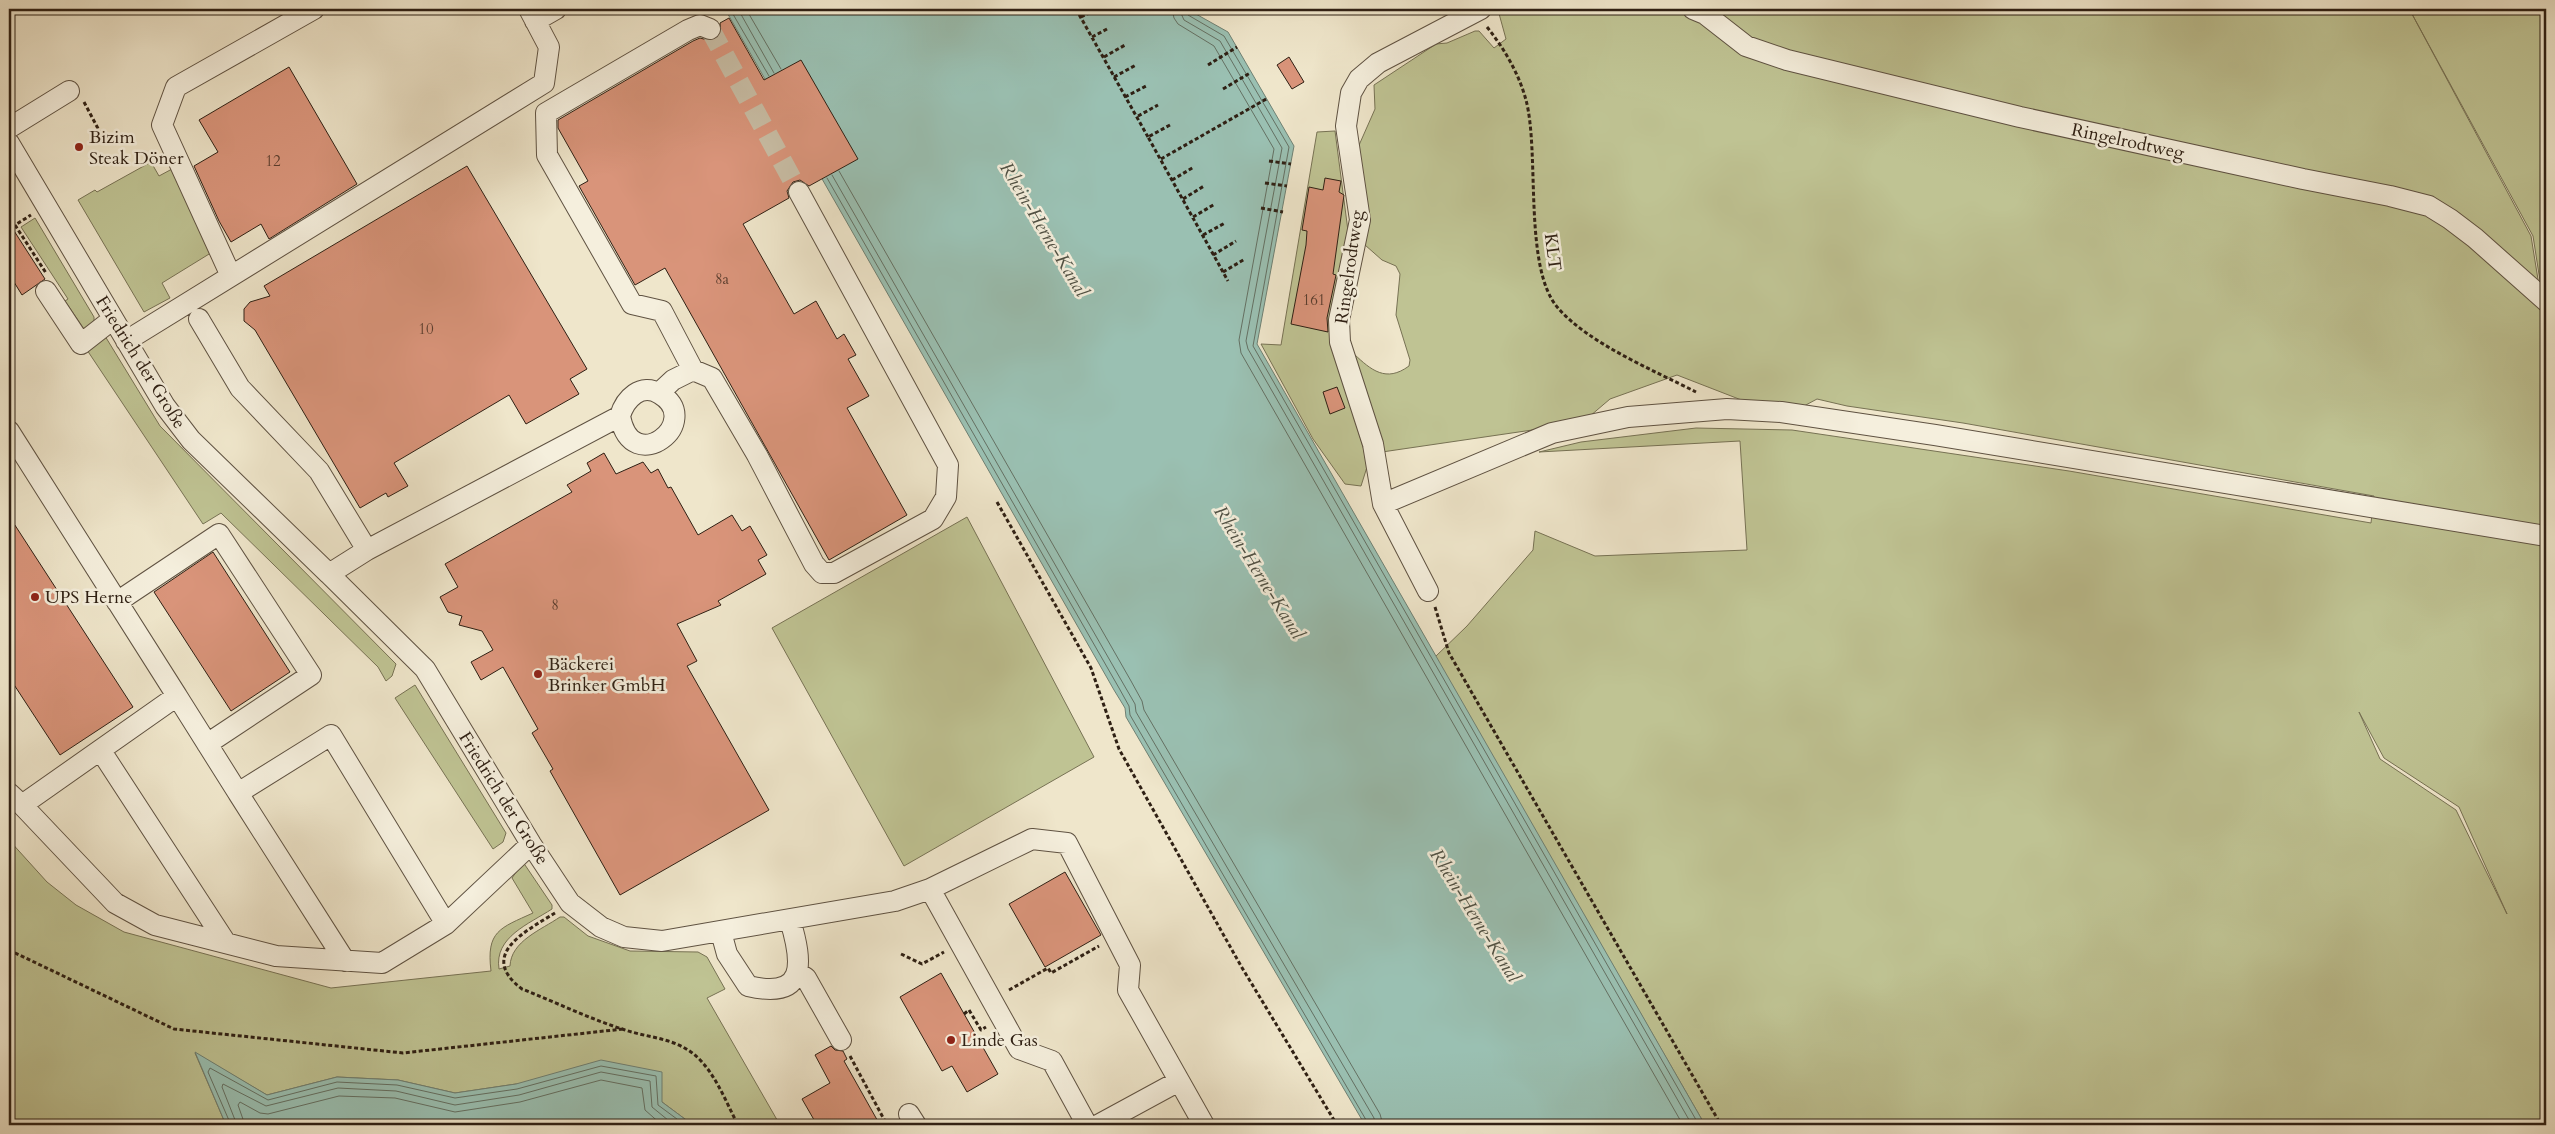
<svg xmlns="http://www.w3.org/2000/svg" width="2555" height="1134" font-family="Cardo,serif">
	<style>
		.green { fill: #bfc393; stroke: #777254; fill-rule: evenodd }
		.water { fill: #9ac0b2; stroke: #6f8073 }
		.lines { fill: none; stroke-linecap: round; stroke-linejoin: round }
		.shore { stroke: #647063; stroke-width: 1 }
		.building { fill: #d9947a; stroke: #2f2014 }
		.minor-tunnel { stroke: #c9bea6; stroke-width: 20; stroke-dasharray: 20 10; stroke-linecap: butt }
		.minor-casing { stroke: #5f5242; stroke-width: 22 }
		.path { stroke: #2f2014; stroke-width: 3; stroke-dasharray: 4 2.5; stroke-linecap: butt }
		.minor { stroke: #f5efdd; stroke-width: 20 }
		.poi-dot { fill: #8f2418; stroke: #f5efdd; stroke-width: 2 }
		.labels { text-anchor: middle; stroke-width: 5; stroke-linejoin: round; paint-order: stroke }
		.number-label { font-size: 15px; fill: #5a3d2e }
		.poi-label { font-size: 18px; fill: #2f2014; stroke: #f5efdd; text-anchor: start }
		.street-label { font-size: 18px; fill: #2f2014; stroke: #f5efdd }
		.water-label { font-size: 19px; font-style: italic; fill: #4f5043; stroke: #f5efdd }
	</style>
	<rect width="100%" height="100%" fill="#efe6cb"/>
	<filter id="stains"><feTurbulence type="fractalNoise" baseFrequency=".004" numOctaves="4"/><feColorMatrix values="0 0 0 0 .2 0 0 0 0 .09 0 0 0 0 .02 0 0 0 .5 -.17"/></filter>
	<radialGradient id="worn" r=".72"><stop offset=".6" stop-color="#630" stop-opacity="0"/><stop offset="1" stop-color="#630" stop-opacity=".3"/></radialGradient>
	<!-- green -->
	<path class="green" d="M1500,9H2546V319L2533,236L2412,14L2531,236L2546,329V1125H1705L1435,657L1467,626L1533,550L1535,531L1595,556L1747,550L1740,441L1539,452L1581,442L1696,428L1792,430L2069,471L2371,523L2374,496L1963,423L1847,406L1817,399L1804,406L1744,401L1677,375L1610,399L1590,416L1546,428L1382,452L1354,354C1371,370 1386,383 1409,366L1410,360L1396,315L1400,274L1396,266L1382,260L1365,245L1367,226L1356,152L1375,109L1374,85L1436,44L1447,43L1475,31H1479L1494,48L1506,39L1498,10ZM2359,712L2384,758L2459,807L2507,914L2456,810L2380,759Z
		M1335,131L1348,231L1330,338L1364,450L1367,467L1361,486L1345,484L1313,439L1261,344L1281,345L1317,132Z
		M151,162L159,176L172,169L214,251L162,283L170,298L144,312L78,200L95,190L97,192Z
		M35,218L94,317V322L84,329L65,301L68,299L21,227Z
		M105,336L160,426L396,664L392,676L386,681L378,667L221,513L203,524L85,347Z
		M967,517L1094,757L904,866L772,628Z
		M415,685L506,833L503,842L493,849L395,698Z
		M9,840L47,882L76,905L124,932L331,988L491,971C486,931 500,928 533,913L512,878L523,862L552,905V909C529,924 494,937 499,969L510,966C511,941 541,930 560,917H564L588,936L630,951L698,952L707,957L725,989L707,998L780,1125H693L662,1102L516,1084L455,1093L398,1080L337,1077L267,1095L195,1053L226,1125H9Z"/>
	<!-- water -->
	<path class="water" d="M725,9H1187L1228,32L1294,146L1257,344L1705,1125H1365L1126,717L1125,708L1114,690Z
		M195,1052L267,1095L337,1077L398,1080L455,1093L516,1084L601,1060L662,1072V1102L693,1125H226Z"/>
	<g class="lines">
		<!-- shore -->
		<path class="shore" d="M730,9L769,76
			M738,9L774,73
			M746,9L781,69
			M1172,9L1174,18L1178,24L1214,46L1274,149L1239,340L1241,353L1683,1125
			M1179,9L1184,20L1220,41L1282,148L1246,341L1248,349L1692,1125
			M1186,9L1188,15L1224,36L1289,147L1253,346L1699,1125
			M839,171L1131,681L1142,701L1144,710L1380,1114L1383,1125
			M832,175L1124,685L1135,704L1136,712L1374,1118L1375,1125
			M827,178L1119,688L1129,706L1130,715L1369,1125
			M231,1125L208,1072L210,1068L268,1100L337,1082L397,1085L455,1098L517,1089L601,1066L656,1076L658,1105L685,1125
			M237,1125L222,1087L223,1084L266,1106L338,1088L396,1091L455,1105L519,1095L601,1072L650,1081L652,1107L674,1125
			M245,1125L238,1105L240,1102L260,1113L268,1114L339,1096L395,1098L455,1112L520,1102L601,1080L642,1088L645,1110L662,1125"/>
	</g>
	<!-- building -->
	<path class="building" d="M729,18L764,80L801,60L858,159L809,186L800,180L793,182L787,191L789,198L743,224L794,314L816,301L837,339L844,334L856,355L848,359L869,396L847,408L907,515L829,560L665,268L635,285L579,186L588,181L558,128V120L693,41L700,38L711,41L717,39L721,33L720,23Z
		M1289,57L1304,82L1292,89L1277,65Z
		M289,67L357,184L269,239L261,224L231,242L219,221L194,166L218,152L199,120Z
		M467,166L587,369L570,379L579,394L526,424L509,395L394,463L408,486L388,497L386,493L360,508L255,330L244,321V309L250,302L270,296L264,286Z
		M1325,178L1341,181L1339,192L1344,195L1333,274L1336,275L1327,318L1328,332L1291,324L1306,245L1307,231L1302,230L1309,187L1323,190Z
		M9,223L45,279L22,295L9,274Z
		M1337,387L1345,408L1330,414L1323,392Z
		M604,453L616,474L643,462L651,473L658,469L668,488L671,487L698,535L732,515L742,531L750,526L767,555L758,560L766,574L718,601L721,605L677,624L697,661L687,666L769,810L620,895L550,771L553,769L532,733L538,729L503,667L481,680L471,662L493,650L482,631L459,625L462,616L448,612L440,597L458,587L445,564L572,492L567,485L591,471L587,463Z
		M9,516L133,707L60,755L9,677Z
		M213,552L290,672L231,711L154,592Z
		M1065,872L1101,935L1045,967L1009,904Z
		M941,973L998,1074L967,1092L952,1066L942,1071L900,997Z
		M831,1046L835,1050L843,1051L847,1059L844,1061L880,1125H817L802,1099L830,1083L815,1055Z"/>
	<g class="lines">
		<!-- minor-tunnel -->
		<path class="minor-tunnel" d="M710,29L799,192"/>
		<defs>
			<path id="minor" d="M1693,9L1705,14L1746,46L1787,60L2020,117L2303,179L2390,196L2429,206L2450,219L2475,238L2546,301
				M535,21L556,9
				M9,128L69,91
				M9,143L165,406L191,440L329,574
				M231,276L162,125L176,87L314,9
				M46,291L81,344L113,319
				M199,319L240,388L319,471L367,550
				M126,341L544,83L549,47L529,9
				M693,370L662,311L632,304L547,155L546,113L688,30L700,25L710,29
				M659,393L673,380L693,370L712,378L757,455L814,564L822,573H834L933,519L946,497L948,465L799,192
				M620,416C632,480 705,421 660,394C641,382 625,399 620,416L367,550L329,574L425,669L531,844L570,903L601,927L624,937L662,941L895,901L930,889L1032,839L1067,843L1130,965L1128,990L1204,1125
				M9,431L177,696
				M1383,504L1552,433L1628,417L1727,409L1781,412L1935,435L2546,536
				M1428,591L1383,504L1373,444L1340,342L1339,320L1360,220L1346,126L1351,93L1359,79L1378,63L1481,9
				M117,602L219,534L311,675L207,744
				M101,751L226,943
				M9,793L22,805L177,696L238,793
				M22,805L115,903L155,925L276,956L382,963L446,924L531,844
				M930,889L1019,1049L1052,1061L1087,1125
				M721,932L727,954L748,986C807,1000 803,963 790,920
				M345,961L238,793L331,735L446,924
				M797,972L806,978L841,1040
				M909,1114L916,1125
				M1098,1125L1179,1081"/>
		</defs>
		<!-- minor casing -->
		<use href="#minor" class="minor-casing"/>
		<!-- path -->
		<path class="path" d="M1076,9L1148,137
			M1081,17L1097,9
			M1487,27C1504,48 1519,74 1526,100C1540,154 1523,268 1558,308C1588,343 1653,370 1696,392
			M1092,37L1109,28
			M1104,57L1125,45
			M1208,65L1237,47
			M1114,77L1136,65
			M1223,89L1250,73
			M1125,97L1148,85
			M84,102L103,138
			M1138,116L1158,105
			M1170,125L1148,137L1228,281
			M1161,159L1268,98
			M1269,161L1291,164
			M1172,180L1194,167
			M1265,183L1287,186
			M1183,199L1204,186
			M1261,208L1283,212
			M1193,217L1215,204
			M15,225L46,273
			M12,227L31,215
			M1203,235L1225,223
			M1213,255L1236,241
			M1223,272L1245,259
			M997,502L1091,668L1119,749L1241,966L1337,1125
			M1435,607L1449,653L1721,1125
			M555,913C526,931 477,955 522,989C555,1002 588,1018 622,1029C650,1039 680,1037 702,1062C718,1080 727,1104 738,1125
			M9,950L174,1029L403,1053L623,1029
			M901,954L922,964L944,952
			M1009,990L1048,968L1051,973L1099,946
			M964,1014L969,1010L981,1030L986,1027
			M850,1056L887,1125"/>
		<!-- minor -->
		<use href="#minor" class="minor"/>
	</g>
	<!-- markers -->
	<g class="poi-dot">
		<circle cx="79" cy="147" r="5"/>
		<circle cx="35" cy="597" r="5"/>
		<circle cx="538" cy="674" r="5"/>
		<circle cx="951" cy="1040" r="5"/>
	</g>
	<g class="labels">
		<!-- number labels -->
		<g class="number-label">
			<text x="273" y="166">12</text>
			<text x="722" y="284">8a</text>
			<text x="1314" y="305">161</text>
			<text x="426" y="334">10</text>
			<text x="555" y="610">8</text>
		</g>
		<!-- poi labels -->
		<g class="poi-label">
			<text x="89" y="143">Bizim<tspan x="89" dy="21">Steak Döner</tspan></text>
			<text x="45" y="603">UPS Herne</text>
			<text x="548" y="670">Bäckerei<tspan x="548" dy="21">Brinker GmbH</tspan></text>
			<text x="961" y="1046">Linde Gas</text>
		</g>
		<!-- street labels -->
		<g class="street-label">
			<text transform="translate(2128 141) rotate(12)" y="6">Ringelrodtweg</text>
			<text transform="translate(1553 252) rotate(83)" y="6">KLT</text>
			<text transform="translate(1349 267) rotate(-82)" y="6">Ringelrodtweg</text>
			<text transform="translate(141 362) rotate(58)" y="6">Friedrich der Große</text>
			<text transform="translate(504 798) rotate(58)" y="6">Friedrich der Große</text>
		</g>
		<!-- water labels -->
		<g class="water-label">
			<text transform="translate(1045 229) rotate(59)" y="7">Rhein-Herne-Kanal</text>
			<text transform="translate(1260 572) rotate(58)" y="7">Rhein-Herne-Kanal</text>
			<text transform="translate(1476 915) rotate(58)" y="7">Rhein-Herne-Kanal</text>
		</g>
	</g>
	<!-- margin -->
	<rect width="2555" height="1134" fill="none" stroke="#efe6cb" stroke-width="30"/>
	<rect x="10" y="10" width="2535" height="1114" fill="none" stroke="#2f2014" stroke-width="2.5"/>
	<rect x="15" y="15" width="2525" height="1104" fill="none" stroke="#2f2014"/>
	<rect width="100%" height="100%" filter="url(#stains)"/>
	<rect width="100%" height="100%" fill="url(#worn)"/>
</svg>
